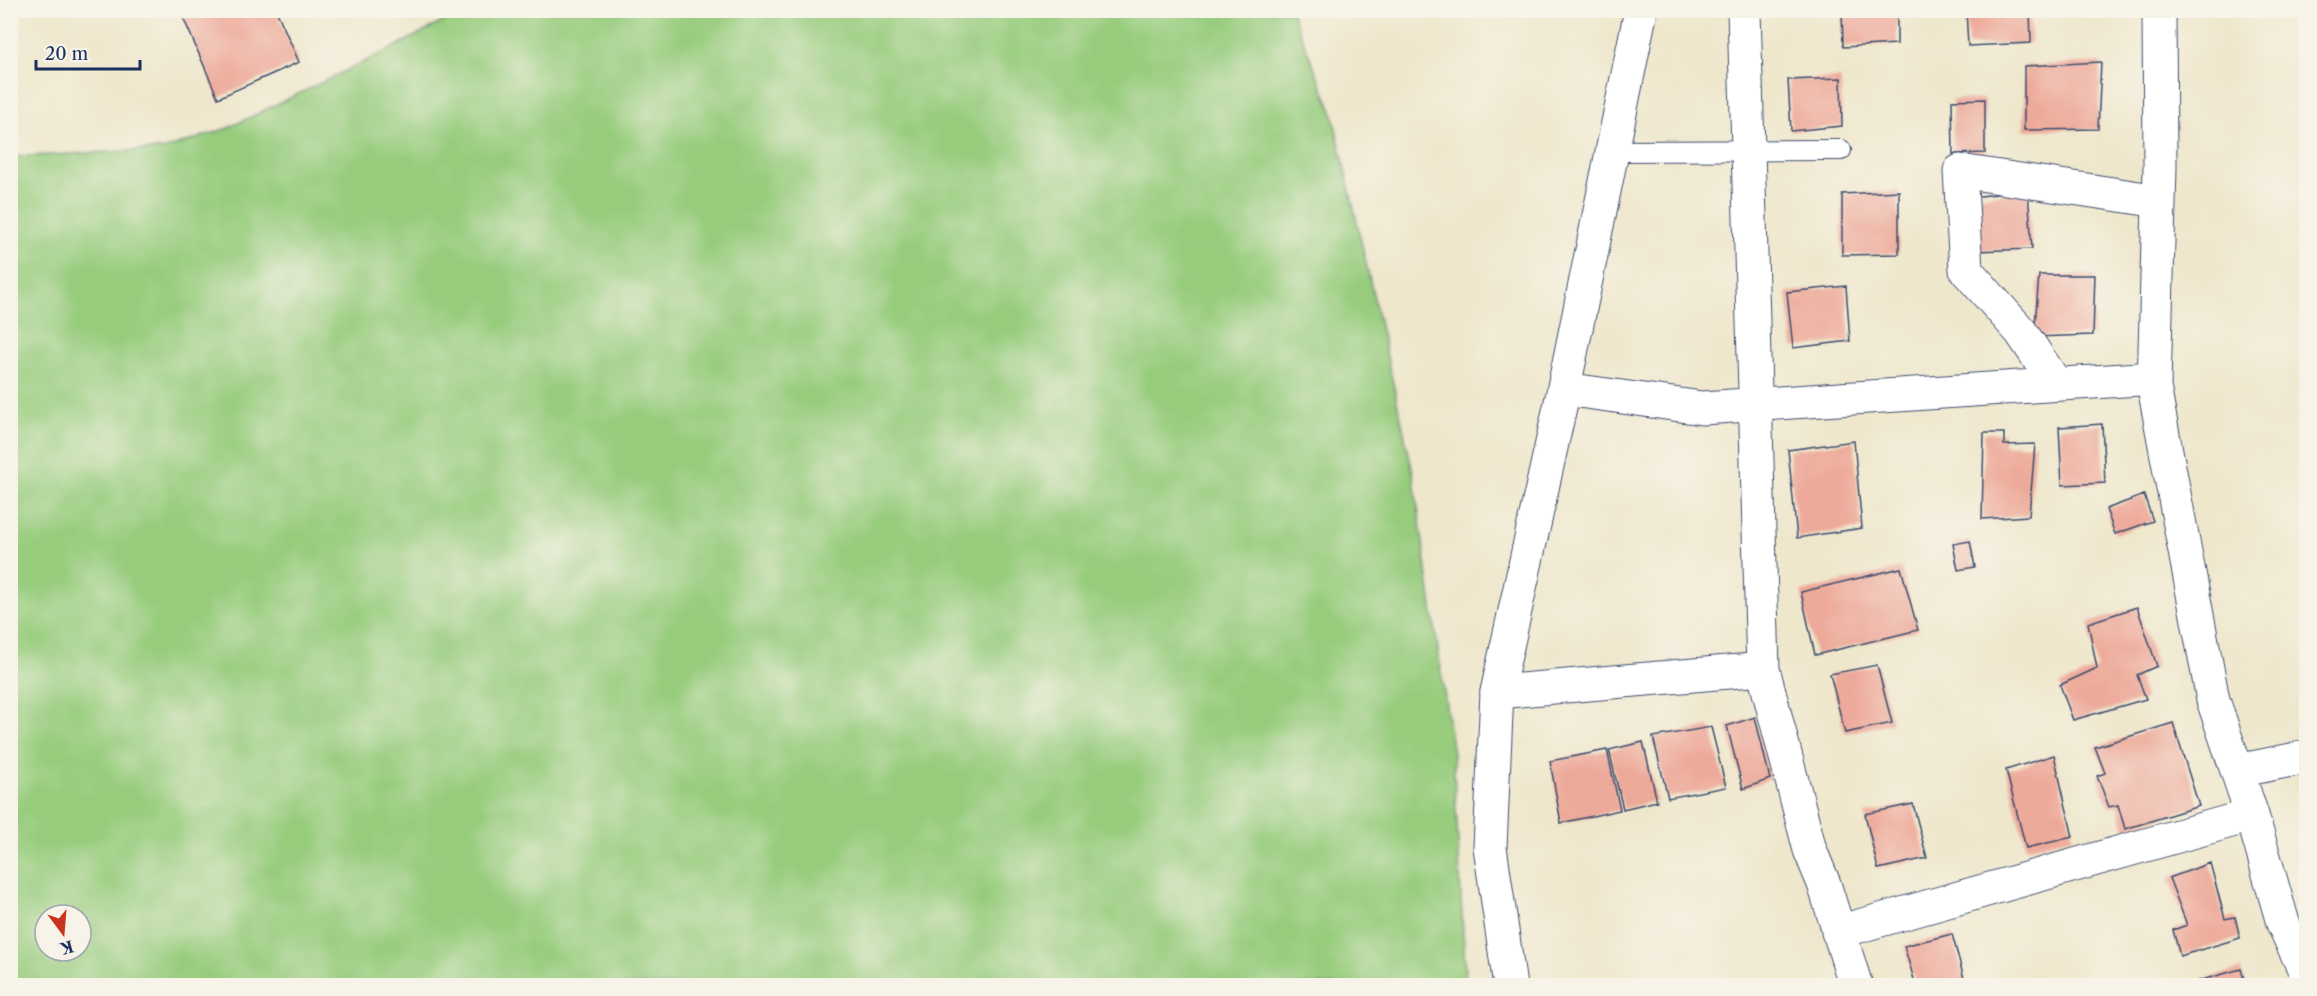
<svg xmlns="http://www.w3.org/2000/svg" width="2317" height="996" font-family="'Libre Caslon Text',serif">
	<style>
		.green { fill: #97cc7d; stroke: #597e6e; stroke-width: 1.5; fill-rule: evenodd }
		.building { fill: #eda999 }
		.lines { fill: none; stroke-linecap: round; stroke-linejoin: round }
		.service-casing { stroke: #3b4b6e; stroke-width: 22 }
		.minor-casing { stroke: #3b4b6e; stroke-width: 35 }
		.tertiary-casing { stroke: #3b4b6e; stroke-width: 35 }
		.service { stroke: #fff; stroke-width: 20 }
		.minor { stroke: #fff; stroke-width: 33 }
		.tertiary { stroke: #fff; stroke-width: 33 }
	</style>
	<rect width="100%" height="100%" fill="#f7f3e8"/>
	<filter id="ink" filterUnits="userSpaceOnUse"><feTurbulence type="fractalNoise" baseFrequency=".0167" numOctaves="2"/><feDisplacementMap in="SourceGraphic" scale="12" xChannelSelector="R" yChannelSelector="G"/><feConvolveMatrix kernelMatrix="1 2 1 2 8 2 1 2 1" color-interpolation-filters="sRGB"/></filter>
	<filter id="wash" filterUnits="userSpaceOnUse"><feTurbulence type="fractalNoise" baseFrequency=".008" numOctaves="4" result="noise"/><feDisplacementMap in="SourceGraphic" scale="24" xChannelSelector="R" yChannelSelector="G"/><feGaussianBlur stdDeviation="1.35" result="paint"/><feColorMatrix in="noise" values="0 0 0 0 0 0 0 0 0 0 0 0 0 0 0 0 0 1.4 0 .05"/><feComposite in="paint" operator="in"/></filter>
	<g filter="url(#wash)">
		<rect width="100%" height="100%" fill="#efe7cc"/>
		<!-- green -->
		<path class="green" d="M465,10L1291,11L1332,111L1413,473L1453,755L1466,985H11V157L166,149L228,128L389,50ZM45,915H81V951H45Z"/>
		<g id="blocks">
			<!-- building -->
			<path class="building" d="M180,10H276L299,62L218,98Z
				M1842,10H1897V44L1843,47Z
				M1966,10H2030L2031,43L1968,46Z
				M2101,62L2098,129L2024,130V66Z
				M1841,78L1842,126L1791,131L1788,80Z
				M1985,99V153L1953,154L1952,100Z
				M2028,190L2032,249L1976,251L1973,197Z
				M1899,191V254L1842,255V194Z
				M2039,275H2095L2093,335L2034,337Z
				M1846,286L1850,341L1793,348L1787,292Z
				M2102,424L2105,483L2062,485L2059,427Z
				M1984,433H2004V445L2035,444L2029,516L1982,519Z
				M1854,441L1862,528L1797,538L1788,450Z
				M2144,495L2153,521L2115,534L2106,509Z
				M1970,541L1975,567L1958,570L1953,544Z
				M1901,568L1918,630L1815,655L1801,592Z
				M2137,607L2157,666L2137,675L2146,699L2073,720L2060,685L2097,668L2088,623Z
				M1877,665L1892,723L1845,733L1830,674Z
				M1755,717L1770,779L1743,789L1727,726Z
				M2173,723L2199,806L2125,829L2118,805L2109,807L2097,776L2105,773L2095,747Z
				M1711,727L1726,787L1668,798L1653,737Z
				M1643,742L1657,801L1623,809L1609,750Z
				M1607,750L1620,810L1561,823L1550,761Z
				M2054,755L2073,837L2026,848L2006,770Z
				M1913,804L1927,858L1878,869L1865,814Z
				M2210,863L2225,919L2235,917L2240,938L2180,956L2173,930L2187,925L2169,878Z
				M1952,934L1966,986H1916L1904,946Z
				M2241,969L2246,986H2200L2198,981Z"/>
		</g>
	</g>
	<g filter="url(#ink)">
		<use href="#blocks" fill-opacity="0" stroke="#3b4b6e" stroke-width="1.5"/>
		<g class="lines">
			<defs>
				<path id="service" d="M1611,151L1841,150"/>
				<path id="minor" d="M1744,10L1763,669L1810,850L1824,884L1856,986
					M2159,10L2160,167L2154,387L2213,700L2252,815L2283,923L2306,973
					M2056,384L2021,332L1966,270L1960,171L2159,201
					M1564,389L1702,408L2154,378
					M1497,692L1763,669
					M2237,771L2306,757
					M1838,932L2252,815"/>
				<path id="tertiary" d="M1510,986L1490,847L1497,692L1560,407L1641,10"/>
			</defs>
			<!-- service casing -->
			<use href="#service" class="service-casing"/>
			<!-- minor casing -->
			<use href="#minor" class="minor-casing"/>
			<!-- tertiary casing -->
			<use href="#tertiary" class="tertiary-casing"/>
			<!-- service -->
			<use href="#service" class="service"/>
			<!-- minor -->
			<use href="#minor" class="minor"/>
			<!-- tertiary -->
			<use href="#tertiary" class="tertiary"/>
		</g>
	</g>
	<!-- margin -->
	<rect width="2317" height="996" fill="none" stroke="#f7f3e8" stroke-width="36"/>
	<!-- north arrow -->
	<g transform="translate(63 933) rotate(164)"><circle r="28" fill="#f7f3e8" stroke="#9fa5b1" stroke-width="1.5"/>
	<path d="M0-4.5L10 22L0 15L-10 22Z" fill="#c8321e"/>
	<text y="-9" font-size="16" font-weight="bold" text-anchor="middle" fill="#1b2f5e">K</text>
	</g>
	<!-- scale -->
	<path d="M36 60v9h104v-9" fill="none" stroke="#1b2f5e" stroke-width="3"/>
	<text x="45" y="60" font-size="18" fill="#1b2f5e" stroke="#f7f3e8" stroke-width="4.5" paint-order="stroke">20 m</text>
</svg>
